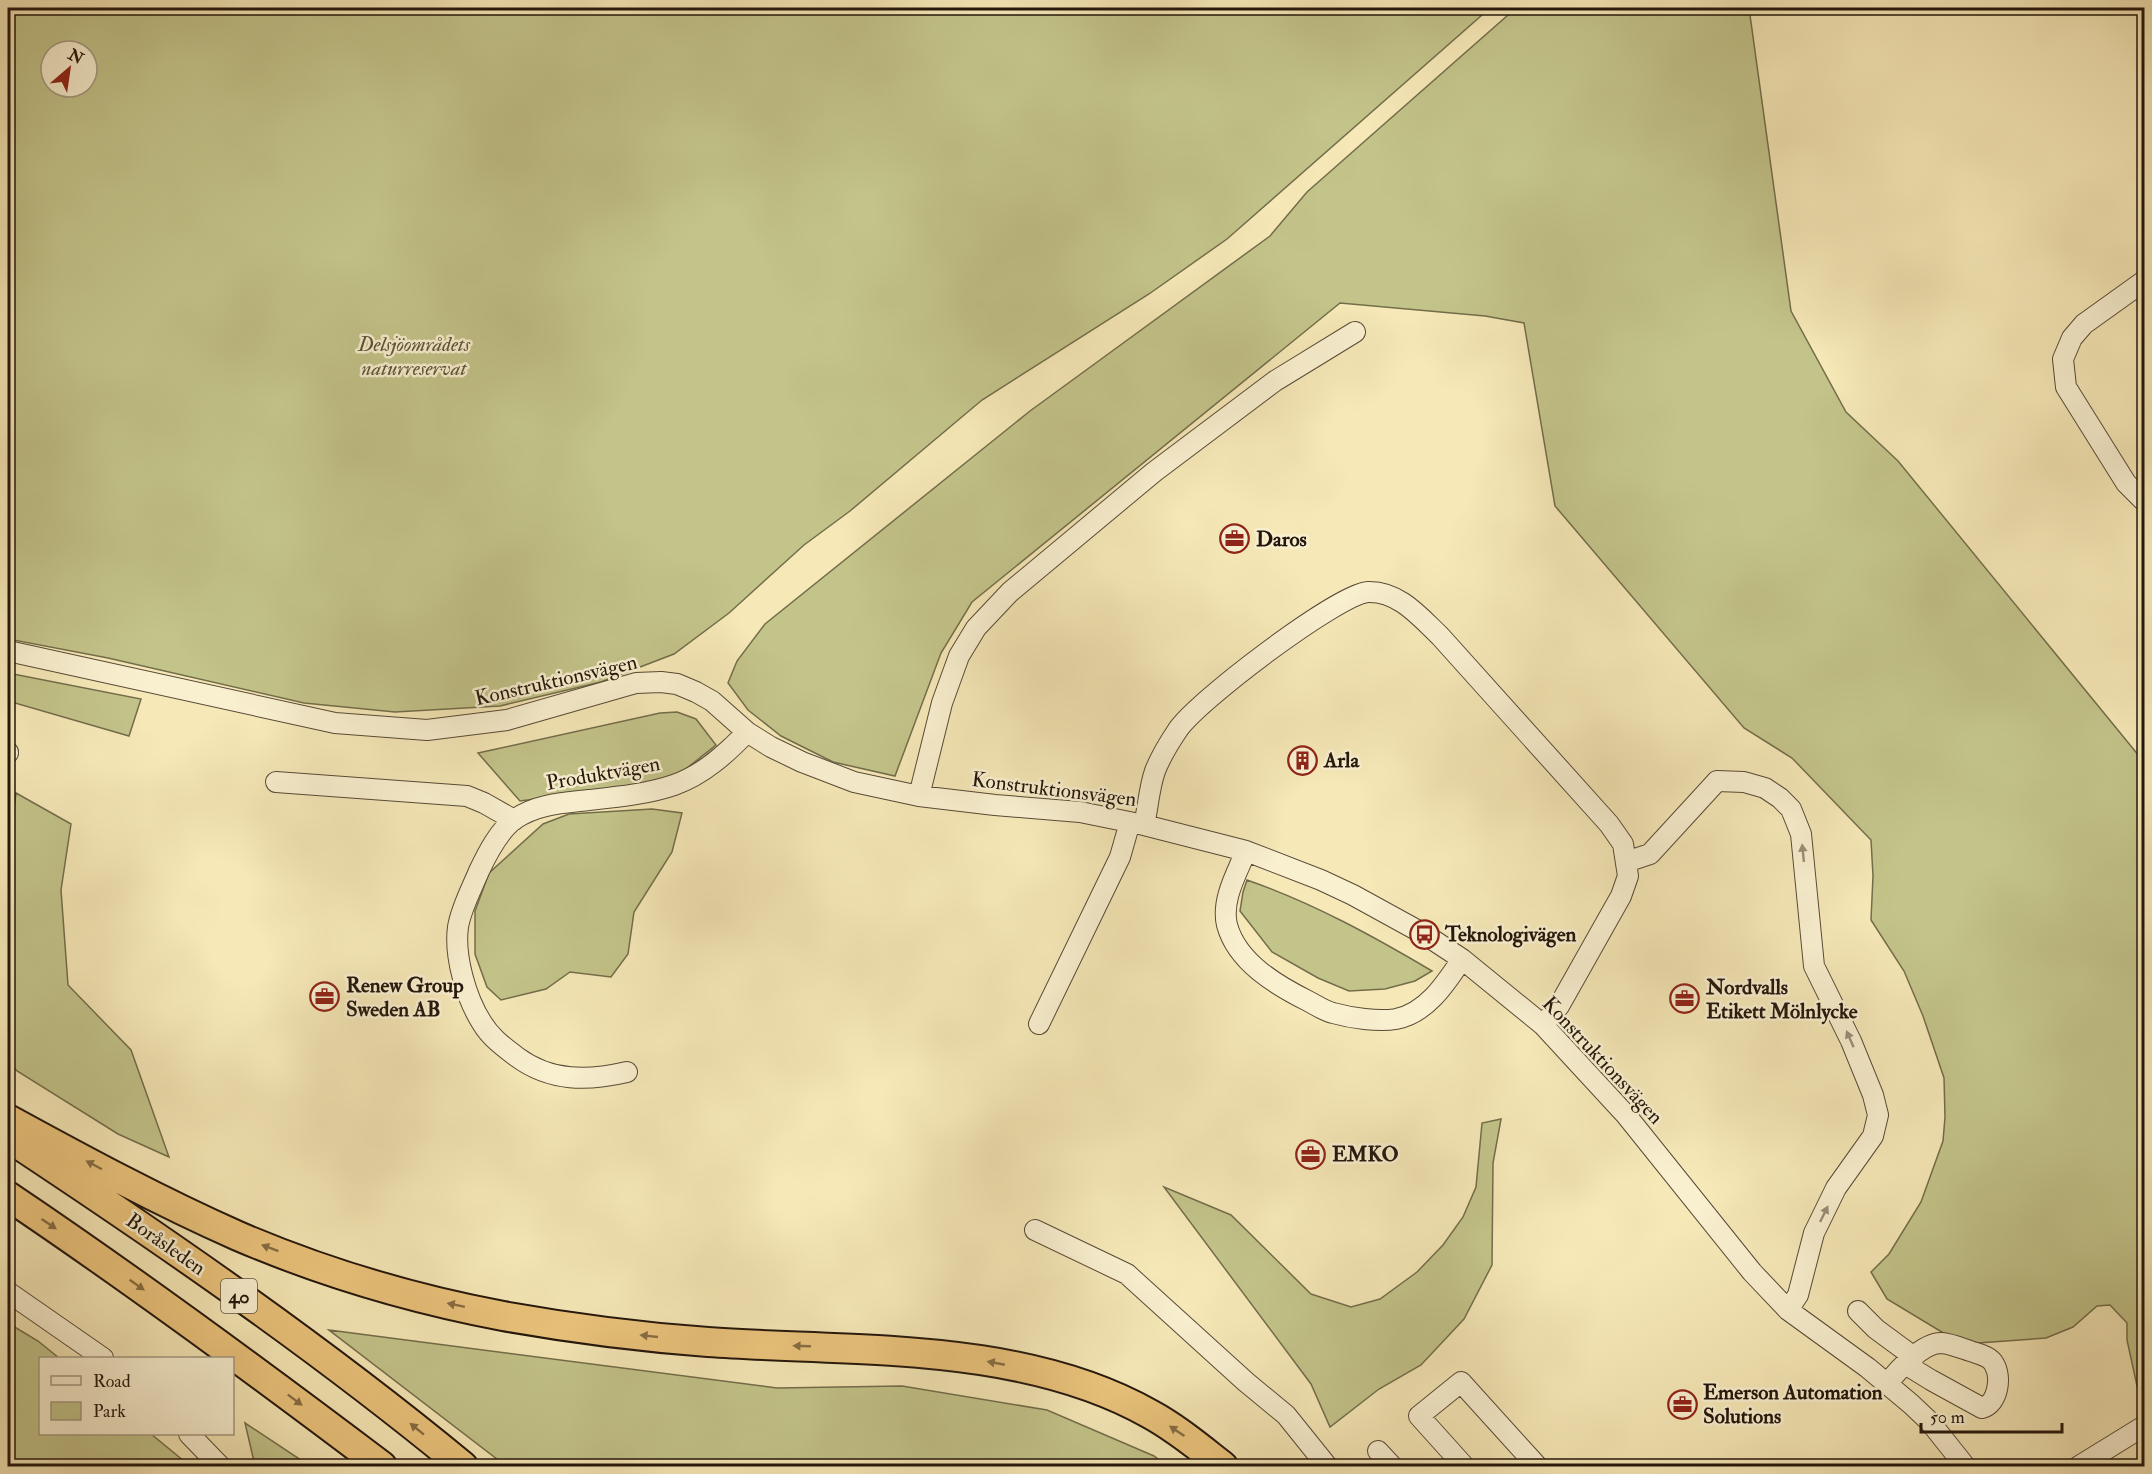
<svg xmlns="http://www.w3.org/2000/svg" width="2152" height="1474" font-family="'IM FELL Double Pica',serif">
	<style>
		.green { fill: #c3c48a; stroke: #736d4b; stroke-width: 1.5; fill-rule: evenodd }
		.lines { fill: none; stroke-linecap: round; stroke-linejoin: round }
		.minor-casing { stroke: #584a37; stroke-width: 22 }
		.highway-casing { stroke: #23160c; stroke-width: 32 }
		.minor { stroke: #f9f0d0; stroke-width: 20 }
		.highway { stroke: #ebc47c; stroke-width: 28 }
		.oneway { fill: #998e78 }
		.oneway2 { fill: #876d44 }
		.labels { text-anchor: middle; stroke-width: 5; stroke-linejoin: round; paint-order: stroke }
		.shield { fill: #f9f0d0; stroke: #635747; stroke-width: 1.5 }
		.shield-label { font-size: 20px; font-weight: bold; fill: #23160c }
		.park-label { font-size: 21px; font-style: italic; fill: #5b5338; stroke: #f9f0d0 }
		.poi-label { font-size: 21px; font-weight: bold; fill: #23160c; stroke: #f9f0d0; text-anchor: start }
		.street-label { font-size: 21px; fill: #23160c; stroke: #f9f0d0 }
	</style>
	<rect width="100%" height="100%" fill="#f6e8b7"/>
	<filter id="stains"><feTurbulence type="fractalNoise" baseFrequency=".00333" numOctaves="4"/><feColorMatrix values="0 0 0 0 .2 0 0 0 0 .09 0 0 0 0 .02 0 0 0 .5 -.17"/></filter>
	<radialGradient id="worn" r=".72"><stop offset=".6" stop-color="#630" stop-opacity="0"/><stop offset="1" stop-color="#630" stop-opacity=".3"/></radialGradient>
	<!-- green -->
	<path class="green" d="M8,8H1490L1227,239L1149,294L982,400L850,511L804,545L729,613L674,654L601,682L500,706L395,712L304,703L108,658L8,639ZM51,51H87V87H51Z
		M1516,8H1749L1791,311L1846,412L1898,461L2144,762V1378L2137,1386L2127,1340V1323L2110,1305L2097,1306L2073,1327L2046,1338L1978,1343L1945,1334L1887,1299L1871,1272L1889,1254L1921,1202L1943,1141L1945,1117L1944,1078L1923,1016L1904,971L1871,920L1873,876L1871,840L1792,758L1744,728L1555,506L1524,323L1485,316L1340,303L972,602L941,653L895,776L833,762L781,736L748,710L728,683L737,661L765,624L1030,411L1270,236L1307,192Z
		M8,673L141,699L129,736L8,701Z
		M677,712L696,719L716,745L677,776L633,786L520,801L478,753L660,713Z
		M16,793L71,824L61,890L68,985L131,1050L169,1157L118,1134L17,1071L8,1061V858Z
		M652,809L682,813L672,852L634,912L628,954L611,977L570,972L546,989L501,1000L487,987L475,954V911L489,873L543,824L569,814Z
		M1247,880C1313,903 1373,936 1432,971L1415,981L1385,989L1349,991L1318,978L1272,952L1240,911L1243,892Z
		M1501,1119L1493,1163L1492,1265L1464,1319L1421,1365L1379,1389L1330,1427L1311,1384L1164,1187L1231,1215L1311,1294L1351,1307L1380,1299L1417,1272L1443,1245L1463,1217L1476,1187L1482,1123Z
		M8,1323L38,1341L59,1358H40V1434H151L190,1466H8Z
		M329,1330L777,1388L902,1386L1047,1410L1154,1456L1167,1466H506Z
		M245,1423L310,1466H255Z"/>
	<g class="lines">
		<defs>
			<path id="minor" d="M2144,281L2084,324L2072,338L2063,359L2066,387L2126,483L2144,501
				M8,651L335,723L427,730L507,720L636,683L661,682L677,684L696,692L712,701L747,732L771,747L802,762L854,782L919,796L995,805L1080,812L1144,825L1246,851L1321,880L1353,895L1424,934L1462,959L1543,1025L1626,1115L1752,1272L1788,1310L1868,1368L1911,1404L1930,1422L1965,1466
				M8,752V753
				M276,782L467,796L484,803L514,820
				M919,796L942,703L959,656L976,628L1010,592L1154,472L1275,381L1355,332
				M1144,825C1148,808 1149,788 1155,771C1160,758 1169,743 1177,731C1194,703 1338,594 1368,592C1399,591 1420,617 1440,636L1609,824L1623,844L1628,876L1621,896L1559,1006L1543,1025
				M1246,851C1237,873 1221,900 1227,925C1237,962 1276,985 1308,1001C1316,1005 1324,1011 1333,1013C1351,1018 1378,1022 1396,1019C1427,1013 1446,983 1462,959
				M1626,862L1650,854L1717,781L1744,782L1765,788L1780,798L1791,809L1801,834L1814,966L1851,1041L1873,1095L1878,1115L1873,1136L1836,1188L1814,1233L1798,1295L1788,1310
				M1039,1024L1120,857L1130,822
				M627,1072C588,1081 551,1082 517,1057C504,1047 491,1038 482,1023C466,998 454,956 458,927C461,908 472,888 479,871C487,854 499,830 515,819C537,804 563,803 589,800C617,797 648,794 674,785C703,775 727,753 747,732
				M1035,1230L1127,1274L1246,1382L1286,1415L1327,1466
				M8,1292L103,1358
				M1858,1311L1876,1329L1914,1357
				M1887,1384C1898,1370 1923,1342 1942,1343C1951,1344 1961,1348 1970,1351C1978,1354 1990,1356 1994,1364C2002,1377 1998,1404 1982,1408L1931,1380L1905,1364
				M189,1434L220,1466
				M1378,1451L1392,1466
				M1464,1466L1419,1416L1461,1382L1537,1466
				M2079,1466L2144,1426"/>
			<path id="highway" d="M8,1119C83,1160 159,1201 238,1236C322,1272 413,1299 503,1316C570,1328 640,1337 708,1342C851,1352 1021,1341 1150,1414C1176,1428 1200,1448 1223,1466
				M15,1142C169,1244 321,1349 463,1466
				M8,1196C136,1282 259,1373 382,1466"/>
		</defs>
		<!-- minor casing -->
		<use href="#minor" class="minor-casing"/>
		<!-- highway casing -->
		<use href="#highway" class="highway-casing"/>
		<!-- minor -->
		<use href="#minor" class="minor"/>
		<!-- highway -->
		<use href="#highway" class="highway"/>
	</g>
	<!-- one-way arrows -->
	<defs><path id="oneway-solid" d="M-6-.8H1V-3.2L6.5 0L1 3.2V.8H-6Z" transform="scale(1.5)"/></defs>
	<g class="oneway">
		<use href="#oneway-solid" transform="translate(1803 853) rotate(-96)"/>
		<use href="#oneway-solid" transform="translate(1850 1039) rotate(-114)"/>
		<use href="#oneway-solid" transform="translate(1824 1214) rotate(-64)"/>
	</g>
	<g class="oneway2">
		<use href="#oneway-solid" transform="translate(94 1165) rotate(-152)"/>
		<use href="#oneway-solid" transform="translate(49 1224) rotate(34)"/>
		<use href="#oneway-solid" transform="translate(270 1248) rotate(-159)"/>
		<use href="#oneway-solid" transform="translate(137 1285) rotate(35)"/>
		<use href="#oneway-solid" transform="translate(456 1305) rotate(-168)"/>
		<use href="#oneway-solid" transform="translate(649 1336) rotate(-174)"/>
		<use href="#oneway-solid" transform="translate(802 1346) rotate(-178)"/>
		<use href="#oneway-solid" transform="translate(996 1363) rotate(-169)"/>
		<use href="#oneway-solid" transform="translate(295 1400) rotate(37)"/>
		<use href="#oneway-solid" transform="translate(417 1429) rotate(-141)"/>
		<use href="#oneway-solid" transform="translate(1177 1431) rotate(-146)"/>
	</g>
	<!-- icons -->
	<defs>
		<symbol id="office-ring" viewBox="-11 -11 22 22"><circle r="9.5" fill="#f9f0d0" stroke="#8f2418" stroke-width="1.5"/><path d="M-6-3h4V-5.5h4V-3h4V5H-6ZM-1-4.5V-3h2v-1.5ZM-6 0V1H6V0Z" fill="#8f2418"/></symbol>
		<symbol id="building-ring" viewBox="-11 -11 22 22"><circle r="9.5" fill="#f9f0d0" stroke="#8f2418" stroke-width="1.5"/><path d="M-4-6H4V6H1V3H-1V6H-4ZM-2.5-4.3h1.7v1.8h-1.7ZM.8-4.3h1.7v1.8H.8ZM-2.5-1h1.7V.8h-1.7ZM.8-1h1.7V.8H.8Z" fill="#8f2418"/></symbol>
		<symbol id="bus-ring" viewBox="-11 -11 22 22"><circle r="9.5" fill="#f9f0d0" stroke="#8f2418" stroke-width="1.5"/><path d="M-5-6H5V4H4V6H2V4H-2V6H-4V4H-5ZM-3.5-4V0h7V-4ZM-3.5 1.2v1.5H-2V1.2ZM2 1.2v1.5H3.5V1.2Z" fill="#8f2418"/></symbol>
	</defs>
	<g fill-rule="evenodd">
		<use href="#office-ring" x="1218" y="522" width="33" height="33"/>
		<use href="#building-ring" x="1286" y="744" width="33" height="33"/>
		<use href="#bus-ring" x="1408" y="918" width="33" height="33"/>
		<use href="#office-ring" x="308" y="980" width="33" height="33"/>
		<use href="#office-ring" x="1668" y="982" width="33" height="33"/>
		<use href="#office-ring" x="1294" y="1138" width="33" height="33"/>
		<use href="#office-ring" x="1666" y="1388" width="33" height="33"/>
	</g>
	<g class="labels">
		<!-- shield labels -->
		<rect class="shield" x="221" y="1279" width="36" height="34" rx="4.5"/>
		<g class="shield-label">
			<text x="239" y="1303">40</text>
		</g>
		<!-- park labels -->
		<g class="park-label">
			<text x="414" y="351">Delsjöområdets<tspan x="414" dy="24">naturreservat</tspan></text>
		</g>
		<!-- poi labels -->
		<g class="poi-label">
			<text x="1256" y="546">Daros</text>
			<text x="1324" y="767">Arla</text>
			<text x="1445" y="941">Teknologivägen</text>
			<text x="346" y="992">Renew Group<tspan x="346" dy="24">Sweden AB</tspan></text>
			<text x="1706" y="994">Nordvalls<tspan x="1706" dy="24">Etikett Mölnlycke</tspan></text>
			<text x="1332" y="1161">EMKO</text>
			<text x="1703" y="1399">Emerson Automation<tspan x="1703" dy="24">Solutions</tspan></text>
		</g>
		<!-- street labels -->
		<g class="street-label">
			<text transform="translate(556 680) rotate(-13)" y="7">Konstruktionsvägen</text>
			<text transform="translate(603 773) rotate(-10)" y="7">Produktvägen</text>
			<text transform="translate(1054 789) rotate(7)" y="7">Konstruktionsvägen</text>
			<text transform="translate(1603 1060) rotate(47)" y="7">Konstruktionsvägen</text>
			<text transform="translate(166 1244) rotate(35)" y="7">Boråsleden</text>
		</g>
	</g>
	<!-- margin -->
	<rect width="2152" height="1474" fill="none" stroke="#f6e8b7" stroke-width="30"/>
	<rect x="9" y="9" width="2134" height="1456" fill="none" stroke="#23160c" stroke-width="3"/>
	<rect x="15" y="15" width="2122" height="1444" fill="none" stroke="#23160c" stroke-width="1.5"/>
	<!-- legend -->
	<rect x="39" y="1357" width="195" height="78" fill="#f9f0d0" stroke="#a39982" stroke-width="1.5"/>
	<rect x="51" y="1376" width="30" height="9" fill="#f9f0d0" stroke="#a39982" stroke-width="1.5"/>
	<text x="93" y="1387" font-size="18" fill="#23160c">Road</text>
	<rect x="51" y="1402" width="30" height="18" fill="#c3c48a" stroke="#a39982" stroke-width="1.5"/>
	<text x="93" y="1417" font-size="18" fill="#23160c">Park</text>
	<!-- north arrow -->
	<g transform="translate(69 69) rotate(29)"><circle r="28" fill="#f9f0d0" stroke="#a39982" stroke-width="1.5"/>
	<path d="M0-4.5L10 22L0 15L-10 22Z" fill="#8f2418"/>
	<text y="-9" font-size="16" font-weight="bold" text-anchor="middle" fill="#23160c">N</text>
	</g>
	<!-- scale -->
	<path d="M1921 1423v9h141v-9" fill="none" stroke="#23160c" stroke-width="3"/>
	<text x="1930" y="1423" font-size="18" fill="#23160c" stroke="#f9f0d0" stroke-width="4.5" paint-order="stroke">50 m</text>
	<rect width="100%" height="100%" filter="url(#stains)"/>
	<rect width="100%" height="100%" fill="url(#worn)"/>
</svg>
